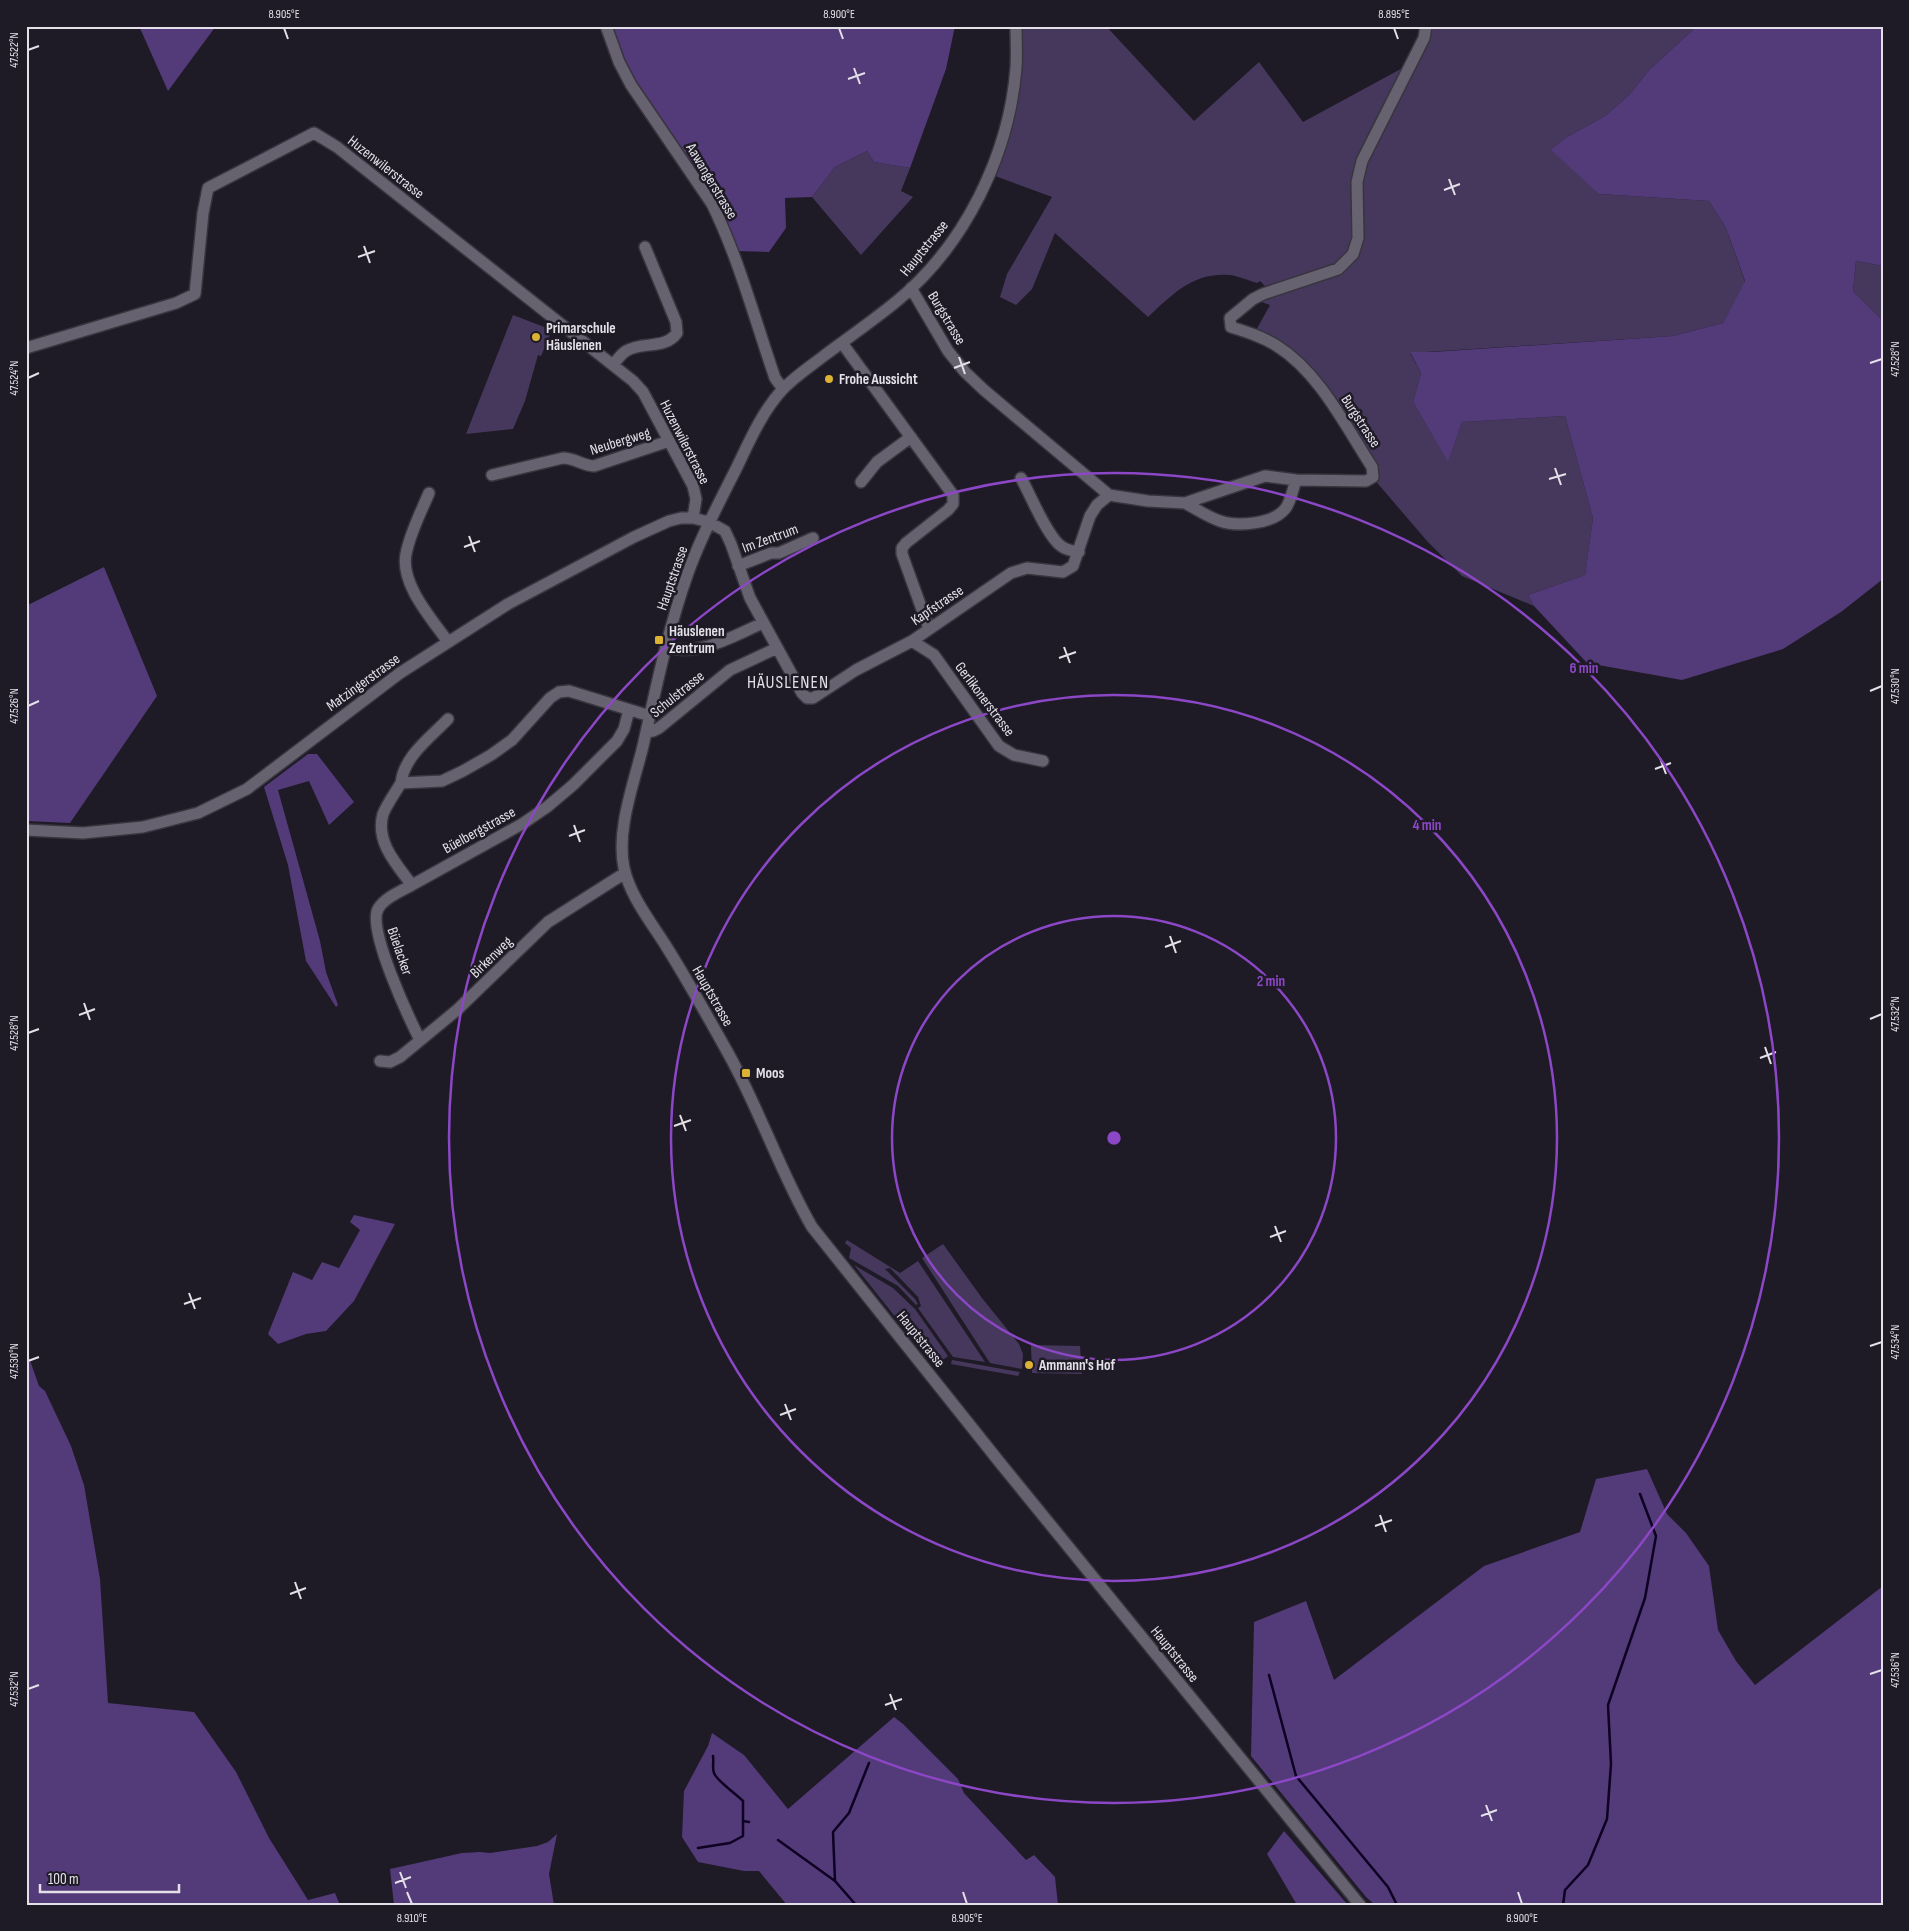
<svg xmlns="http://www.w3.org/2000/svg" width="1909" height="1931" font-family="'Sofia Sans Condensed',sans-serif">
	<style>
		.green { fill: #46385d }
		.forest { fill: #533a78 }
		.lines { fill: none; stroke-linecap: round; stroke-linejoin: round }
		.stream { stroke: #0e0022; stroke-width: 2.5 }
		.minor-casing { stroke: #38353e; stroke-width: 14 }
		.minor { stroke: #676270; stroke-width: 11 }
		.ticks { fill: none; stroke: #e3e0e8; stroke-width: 2 }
		.ring { fill: none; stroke: #8b47c5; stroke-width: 2.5 }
		.poi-dot { fill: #dbb233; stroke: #1e1a26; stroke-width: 2 }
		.labels { text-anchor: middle; stroke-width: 5; stroke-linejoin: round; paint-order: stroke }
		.street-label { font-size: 15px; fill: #e3e0e8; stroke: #1e1a26 }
		.poi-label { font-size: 15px; font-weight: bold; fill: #e3e0e8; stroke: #1e1a26; text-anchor: start }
		.quarter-label { font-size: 18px; letter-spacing: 1px; fill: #e3e0e8; stroke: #1e1a26 }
		.centre { fill: #8b47c5; stroke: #1e1a26; stroke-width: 2.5 }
		.ring-label { font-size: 15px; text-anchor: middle; font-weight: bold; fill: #8b47c5; stroke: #1e1a26; stroke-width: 5; stroke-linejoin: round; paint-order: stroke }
		.neatline { fill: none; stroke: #e3e0e8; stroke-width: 2 }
		.ticks-label { font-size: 12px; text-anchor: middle; fill: #e3e0e8 }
	</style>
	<rect width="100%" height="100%" fill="#1e1a26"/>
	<!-- green -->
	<path class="green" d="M1016,26H1106L1194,121L1259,62L1303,122L1410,64L1426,26H1697L1649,70L1629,95L1605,116L1567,137L1599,194L1709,201L1726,228L1745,282L1723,323L1673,336L1410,353L1421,373L1413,402L1448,461L1462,422L1565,416L1593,518L1585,575L1528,595L1534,606L1462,576L1427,541L1373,478L1372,467L1298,362L1254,334L1270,305L1253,299L1263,294L1265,286L1260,281L1257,283C1249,281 1239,276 1230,275C1193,272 1173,294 1148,317L1055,233L1032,289L1016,305L1000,297L1007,274L1052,197L990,174L1002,141Z
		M867,151L874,162L910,168L901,191L913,197L861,255L812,197L835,167Z
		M1856,261L1883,266V321L1853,291Z
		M513,315L552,330L541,356L538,355L525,401L513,429L466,434Z
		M847,1240L900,1273L918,1261L985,1362L953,1357L918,1308L921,1306L918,1297L890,1268L885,1269L915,1299L918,1304L916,1305L898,1286L849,1258L851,1248L845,1243Z
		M943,1244L982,1298L1019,1344L1023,1354L1022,1369L990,1363L922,1258Z
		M854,1265L893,1288L915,1309L948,1356L943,1360L927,1357Z
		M1031,1345L1080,1346L1082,1374L1032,1373Z
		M952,1360L1020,1372L1018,1376L951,1364Z"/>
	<!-- forest -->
	<path class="forest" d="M139,26H216L168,91Z
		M606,26H955L946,69L910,168L874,162L867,151L835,167L812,197L785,198L786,228L769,252L733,251L723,226L631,85Z
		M1697,26H1883V266L1856,261L1853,291L1883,321V579L1841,612L1783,649L1682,680L1587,663L1534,606L1528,595L1585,575L1593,518L1565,416L1462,422L1448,462L1413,402L1421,373L1410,352H1432L1673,336L1723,323L1745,281L1726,228L1709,201L1599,194L1551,150L1567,137L1605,116L1629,95L1649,70Z
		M104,567L157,696L70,823L26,821V606Z
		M308,754H317L354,802L329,825L309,781L278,790L320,941L326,972L338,1005L336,1007L306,961L288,865L264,787Z
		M354,1215L395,1224L354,1301L326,1331L306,1334L278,1344L268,1334L293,1272L312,1280L322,1262L339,1268L360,1230L350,1222Z
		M26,1349L39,1386L45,1391L71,1446L84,1485L100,1579L108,1703L194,1712L236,1772L269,1838L308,1900L335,1893L340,1905H26Z
		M1647,1469L1667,1514L1686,1533L1709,1566L1718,1630L1736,1661L1755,1685L1883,1586V1905H1375L1366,1897L1251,1756L1254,1622L1306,1601L1334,1680L1484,1566L1580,1532L1596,1479Z
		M894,1717L903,1724L958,1779L964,1793L1026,1860L1034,1855L1055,1877L1058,1905H787L759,1871H744L698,1862L682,1837L684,1791L708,1746L712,1733L744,1755L788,1809Z
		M1284,1831L1348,1905H1297L1267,1854Z
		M557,1834L549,1874L554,1905H394L390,1869L462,1853L480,1852L490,1853L537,1846L548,1842Z"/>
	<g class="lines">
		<!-- stream -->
		<path class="stream" d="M1269,1675L1296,1776L1388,1887L1397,1905
			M713,1756C714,1761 712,1768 714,1773C716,1780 736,1794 743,1801V1821
			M778,1840L835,1881
			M698,1848L730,1843L743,1836V1821L749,1822
			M856,1905L835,1881L833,1832L849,1813L869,1763
			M1563,1905L1565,1890L1588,1865L1607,1819L1611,1764L1608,1705L1645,1598L1656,1536L1640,1494"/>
		<defs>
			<path id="minor" d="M606,26L619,62L631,85L712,204C739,259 755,320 775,378L783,389
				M1016,26C1016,40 1017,54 1016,68C1009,155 965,245 897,301C874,320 849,337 825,355C811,366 795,376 782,390C762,412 750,440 737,467C720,501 701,536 688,573C668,629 656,688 643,746C634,783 616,830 624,868C630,896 651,922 666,946C688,981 708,1017 728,1053C760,1110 780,1172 812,1227L1001,1464L1360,1905
				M911,288L948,351L965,372L984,390L1109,495L1148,501L1185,503L1265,476L1296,480L1366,481L1373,477L1372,467C1346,427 1319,372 1277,346C1263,337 1247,332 1231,327L1230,318L1253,299L1263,294L1338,269L1353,254L1358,238L1357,182L1362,161L1424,38L1426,26
				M842,343L953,495V504L948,510L906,543L902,548V554L929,629
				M26,348L176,303L195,294L203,213L208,188L314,133L337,147L633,381L643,392L693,486L696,499L693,518
				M613,365C617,360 621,354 626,351C642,341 665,350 677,333L676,322L645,247
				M492,475L563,458C575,458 583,466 594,466L669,441
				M1021,478C1030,494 1047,536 1061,546C1066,550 1072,551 1079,552
				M861,482L877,462L911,437
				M429,493C421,512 410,533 406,554C400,584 432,619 448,642
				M1185,503C1196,509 1208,517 1220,521C1237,527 1273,524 1285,509C1291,502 1293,488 1296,480
				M738,566L771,553H779L813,538
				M912,641L934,655L999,746L1014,755L1043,761
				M666,647C700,657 733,636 763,623
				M629,710L624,729L617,741L573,785L547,807L522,824L412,885C397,865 375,842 383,814C387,804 395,793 401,783L442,781L463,771L491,755L512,740L550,698L559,692L569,691L650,716
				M646,732L653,731L659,728L730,670L777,648
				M401,783C404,756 430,738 448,719
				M26,830L83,833L143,827L198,813L247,789L400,673L508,604L634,537L669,521L681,518H693L709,522L725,531L731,544L750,598L802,693L807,698H813L856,670L912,641L1011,573L1027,568L1063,572L1073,566L1090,516L1097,505L1109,495
				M412,885C401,891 384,898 378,909C367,929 409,1018 420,1040
				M380,1061L390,1062L400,1057L457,1010L548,922L625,873"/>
		</defs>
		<!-- minor casing -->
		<use href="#minor" class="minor-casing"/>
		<!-- minor -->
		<use href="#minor" class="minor"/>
	</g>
	<!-- ticks -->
	<path class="ticks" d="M284,28L288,39M839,28L843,39M1394,28L1398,39M28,50L39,46M854,68L860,84M848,79L865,73M1449,179L1455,195M1444,190L1460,184M364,246L370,263M358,257L375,251M959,357L965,374M1870,363L1882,359M954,368L970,362M28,378L39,373M1555,468L1561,485M1549,479L1566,474M469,536L475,552M464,547L480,541M1064,647L1070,663M1059,658L1076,652M1870,691L1882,686M28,706L39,701M1660,758L1666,774M1655,769L1671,763M574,825L580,842M569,836L585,830M1170,936L1176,953M1165,947L1181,941M84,1003L90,1020M79,1015L95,1009M1870,1019L1882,1014M28,1033L39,1029M1765,1047L1771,1064M1760,1058L1776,1052M680,1115L686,1131M674,1126L691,1120M1275,1226L1281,1242M1270,1237L1286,1231M189,1293L195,1309M184,1304L201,1298M1870,1346L1882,1342M28,1361L39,1357M785,1404L791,1420M780,1415L796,1409M1380,1515L1386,1532M1375,1526L1392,1520M295,1582L301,1599M290,1594L306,1588M1870,1674L1882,1670M28,1689L39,1685M890,1694L896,1710M885,1705L902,1699M1486,1805L1492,1821M1481,1816L1497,1810M400,1872L406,1888M395,1883L411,1877M407,1892L412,1904M963,1892L967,1904M1518,1892L1522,1904"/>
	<!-- distance rings -->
	<g class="ring">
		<circle cx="1114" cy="1138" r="222"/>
		<circle cx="1114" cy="1138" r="443"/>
		<circle cx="1114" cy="1138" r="665"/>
	</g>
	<!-- markers -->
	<g class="poi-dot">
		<circle cx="536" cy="337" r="5"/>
		<circle cx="829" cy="379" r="5"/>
		<rect x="654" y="635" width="10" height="10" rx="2.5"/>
		<rect x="741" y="1068" width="10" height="10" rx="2.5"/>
		<circle cx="1029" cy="1365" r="5"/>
	</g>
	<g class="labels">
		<!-- street labels -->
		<g class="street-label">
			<text transform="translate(386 167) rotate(38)" y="5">Huzenwilerstrasse</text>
			<text transform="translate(712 181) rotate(59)" y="5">Aawangerstrasse</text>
			<text transform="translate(924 248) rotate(-51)" y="5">Hauptstrasse</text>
			<text transform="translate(947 318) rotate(59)" y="5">Burgstrasse</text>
			<text transform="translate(1361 421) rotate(57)" y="5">Burgstrasse</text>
			<text transform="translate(620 441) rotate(-17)" y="5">Neubergweg</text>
			<text transform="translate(685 442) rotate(63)" y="5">Huzenwilerstrasse</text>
			<text transform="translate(770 538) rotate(-20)" y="5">Im Zentrum</text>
			<text transform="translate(672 578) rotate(-71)" y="5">Hauptstrasse</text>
			<text transform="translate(937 605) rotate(-34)" y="5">Kapfstrasse</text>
			<text transform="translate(363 682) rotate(-36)" y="5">Matzingerstrasse</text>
			<text transform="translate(677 694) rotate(-39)" y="5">Schulstrasse</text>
			<text transform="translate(985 699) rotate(53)" y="5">Gerlikonerstrasse</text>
			<text transform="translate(479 830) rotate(-29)" y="5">Büelbergstrasse</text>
			<text transform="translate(400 951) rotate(71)" y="5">Büelacker</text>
			<text transform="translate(491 957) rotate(-44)" y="5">Birkenweg</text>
			<text transform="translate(713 996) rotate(60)" y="5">Hauptstrasse</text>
			<text transform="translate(921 1339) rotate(51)" y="5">Hauptstrasse</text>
			<text transform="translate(1175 1654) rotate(51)" y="5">Hauptstrasse</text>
		</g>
		<!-- poi labels -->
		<g class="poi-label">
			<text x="546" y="333">Primarschule<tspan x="546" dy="17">Häuslenen</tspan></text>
			<text x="839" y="384">Frohe Aussicht</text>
			<text x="669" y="636">Häuslenen<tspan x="669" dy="17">Zentrum</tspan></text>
			<text x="756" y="1078">Moos</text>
			<text x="1039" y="1370">Ammann's Hof</text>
		</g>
		<!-- quarter labels -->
		<g class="quarter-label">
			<text x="788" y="688">HÄUSLENEN</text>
		</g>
	</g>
	<circle cx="1114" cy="1138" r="8" class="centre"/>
	<g class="ring-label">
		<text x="1584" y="673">6 min</text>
		<text x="1427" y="830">4 min</text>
		<text x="1271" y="986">2 min</text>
	</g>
	<!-- border -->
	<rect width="1909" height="1931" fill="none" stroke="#1e1a26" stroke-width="55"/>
	<!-- scale -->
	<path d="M40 1884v8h139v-8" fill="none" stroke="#e3e0e8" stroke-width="2.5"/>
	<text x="48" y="1884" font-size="15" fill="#e3e0e8" stroke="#1e1a26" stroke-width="4" paint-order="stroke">100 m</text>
	<rect x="28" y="28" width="1854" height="1876" class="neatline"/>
	<g class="ticks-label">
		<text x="284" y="18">8.905°E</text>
		<text x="839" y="18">8.900°E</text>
		<text x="1394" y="18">8.895°E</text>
		<text transform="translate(14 50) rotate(-90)" y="4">47.522°N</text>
		<text transform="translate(1895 359) rotate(-90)" y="4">47.528°N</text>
		<text transform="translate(14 378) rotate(-90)" y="4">47.524°N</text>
		<text transform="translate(1895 686) rotate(-90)" y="4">47.530°N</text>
		<text transform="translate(14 706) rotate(-90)" y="4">47.526°N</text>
		<text transform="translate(1895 1014) rotate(-90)" y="4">47.532°N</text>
		<text transform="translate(14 1033) rotate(-90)" y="4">47.528°N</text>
		<text transform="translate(1895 1342) rotate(-90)" y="4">47.534°N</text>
		<text transform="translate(14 1361) rotate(-90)" y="4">47.530°N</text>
		<text transform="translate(1895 1670) rotate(-90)" y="4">47.536°N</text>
		<text transform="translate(14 1689) rotate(-90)" y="4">47.532°N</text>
		<text x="412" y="1922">8.910°E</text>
		<text x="967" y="1922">8.905°E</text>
		<text x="1522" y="1922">8.900°E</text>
	</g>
</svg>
